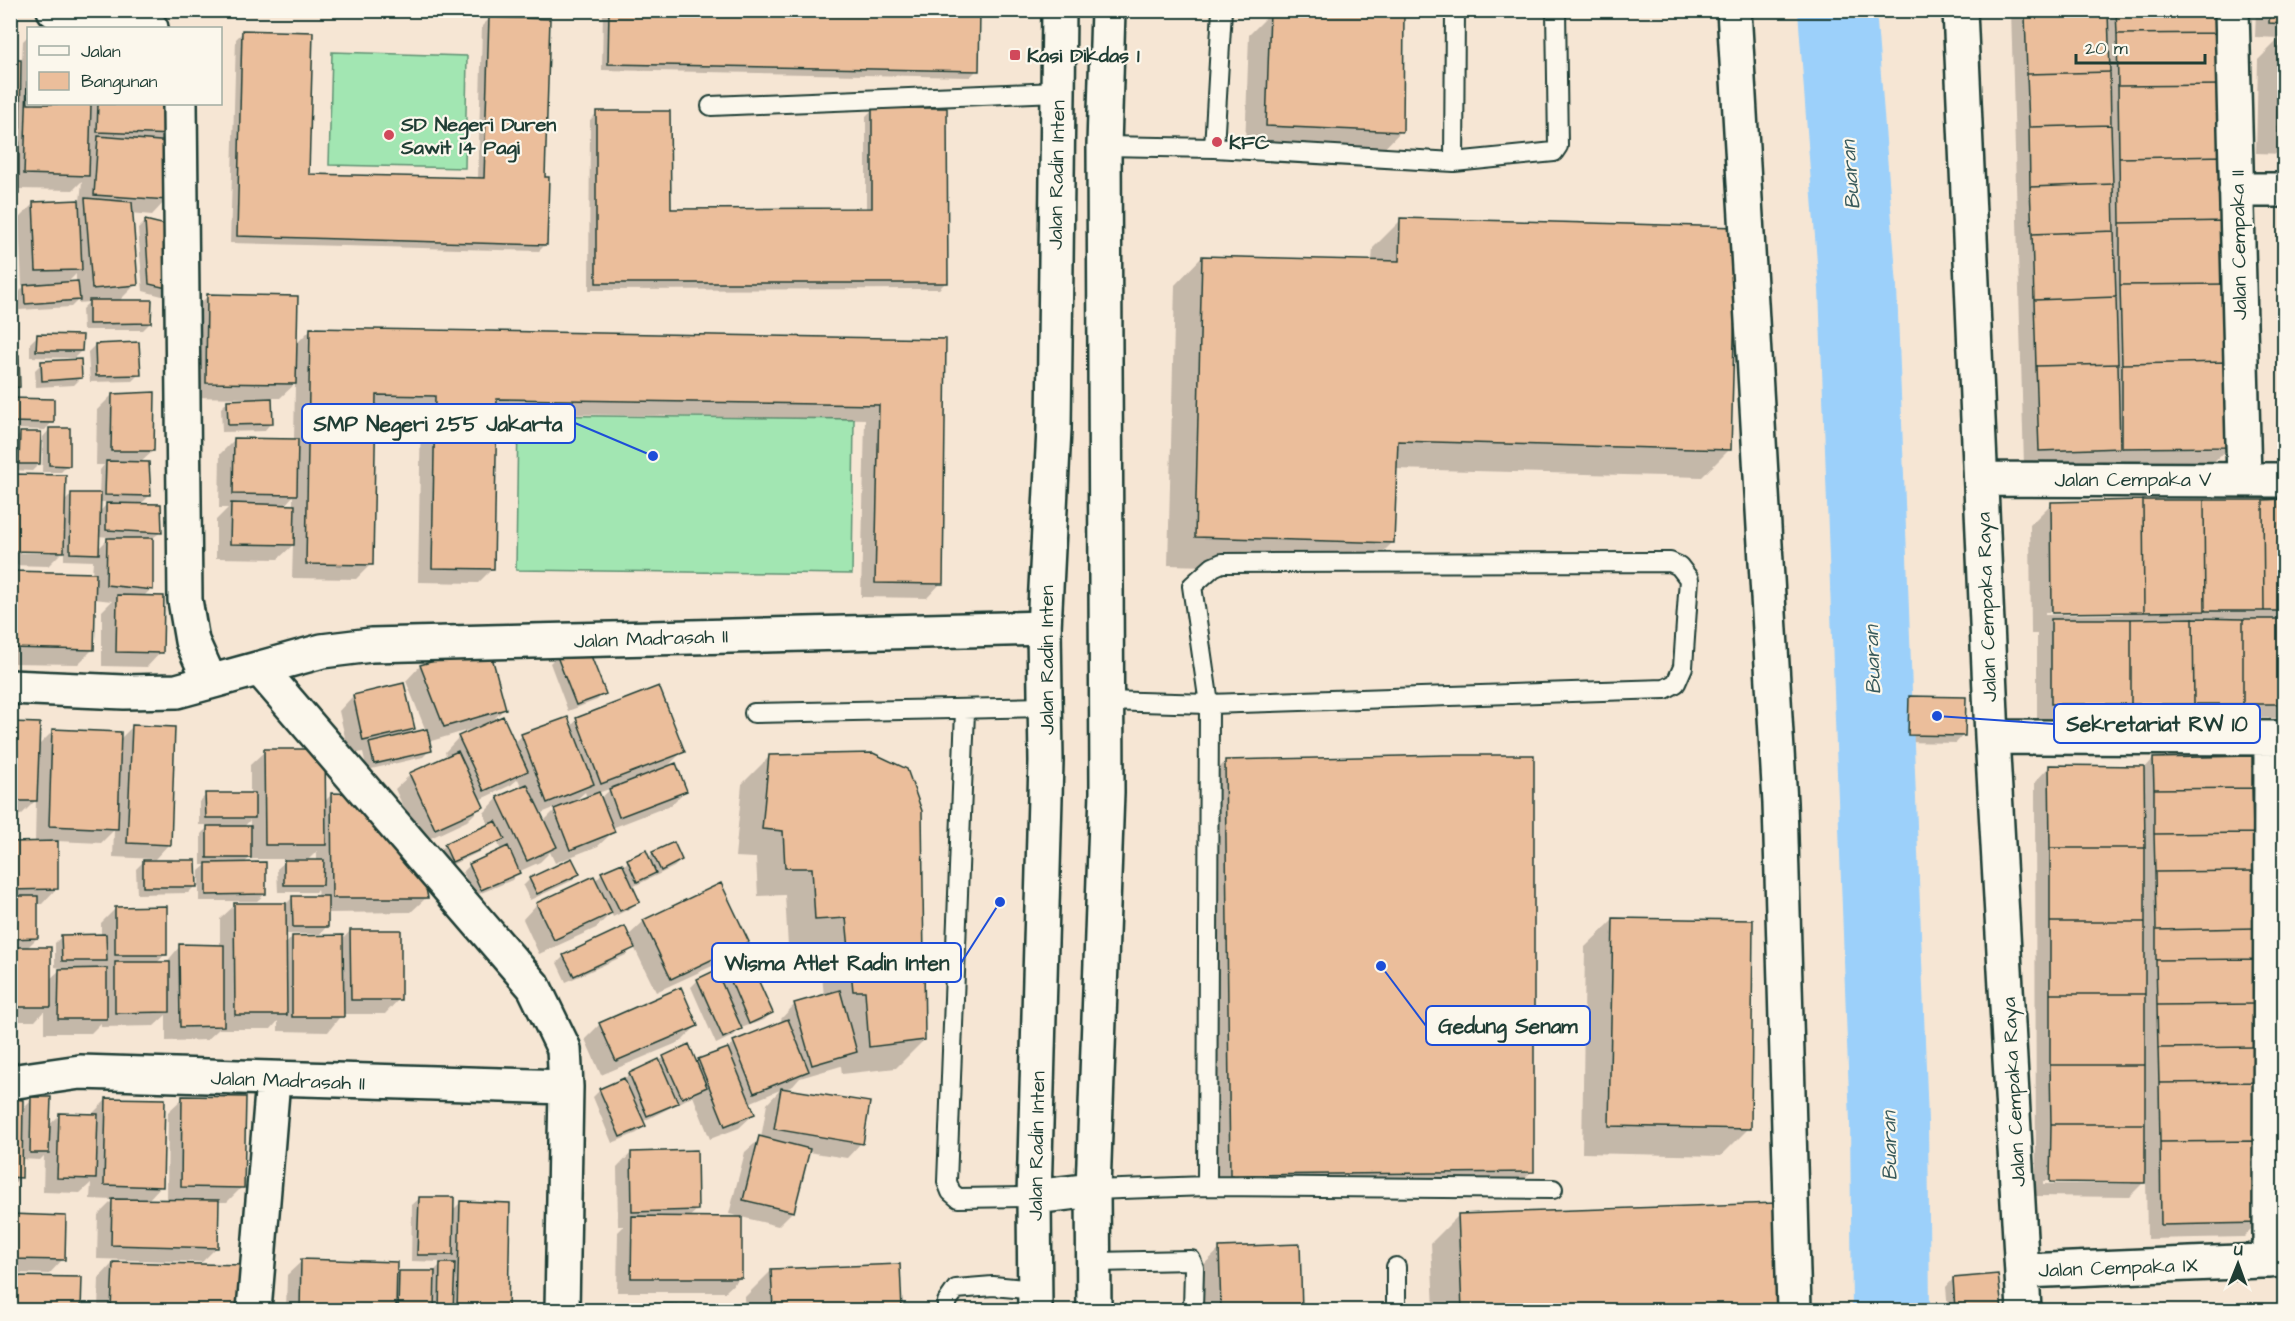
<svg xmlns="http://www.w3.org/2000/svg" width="2295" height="1321" font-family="'Architects Daughter',sans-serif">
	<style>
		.garden { fill: #a2e6b2; stroke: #609273; stroke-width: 1.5 }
		.shadow { fill: #0003; fill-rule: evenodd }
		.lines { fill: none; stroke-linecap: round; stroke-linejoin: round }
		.river { stroke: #9cd0fa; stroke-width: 78 }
		.building { fill: #ebbe9b; stroke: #1f3d34; stroke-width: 1.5 }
		.service-casing { stroke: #1f3d34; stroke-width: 22 }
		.minor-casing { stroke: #1f3d34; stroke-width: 38 }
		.primary-casing { stroke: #1f3d34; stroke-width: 38 }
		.service { stroke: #fbf7ec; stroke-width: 18 }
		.minor { stroke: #fbf7ec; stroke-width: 33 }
		.primary { stroke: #fbf7ec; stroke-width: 33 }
		.poi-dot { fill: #d1495b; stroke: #fbf7ec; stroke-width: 2 }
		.labels { text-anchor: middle; stroke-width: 4.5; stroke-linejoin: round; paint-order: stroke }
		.poi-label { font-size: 20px; font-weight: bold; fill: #1f3d34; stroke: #fbf7ec; text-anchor: start }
		.street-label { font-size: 20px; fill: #1f3d34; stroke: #fbf7ec }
		.water-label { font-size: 21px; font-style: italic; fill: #385a5c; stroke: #fbf7ec }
		.leader { fill: none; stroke: #1d4ed8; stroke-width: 2 }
		.callout-dot { fill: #1d4ed8; stroke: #fbf7ec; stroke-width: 2 }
		.callout { fill: #fbf7ec; stroke: #1d4ed8; stroke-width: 2 }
		.callout-label { font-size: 21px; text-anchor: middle; font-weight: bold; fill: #1f3d34 }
	</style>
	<rect width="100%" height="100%" fill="#f6e6d4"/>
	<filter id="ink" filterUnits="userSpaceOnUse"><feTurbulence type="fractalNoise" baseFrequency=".0167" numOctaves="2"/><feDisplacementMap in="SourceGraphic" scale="12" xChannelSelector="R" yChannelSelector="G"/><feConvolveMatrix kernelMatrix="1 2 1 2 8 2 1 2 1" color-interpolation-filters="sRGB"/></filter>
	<g filter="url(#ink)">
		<!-- garden -->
		<path class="garden" d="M332,52L467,56L465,168L329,165Z
			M518,415L854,419L852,574L516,570Z"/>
		<!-- shadow -->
		<path class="shadow" d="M603,10H978L977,70L970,77L602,70Z
			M2011,10H2222L2229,447L2207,468L2101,469V463L2024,465Z
			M2256,10H2284V154L2256,153L2258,60L2280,38L2255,37Z
			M1271,13L1401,131L1380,153L1245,147L1249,35Z
			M489,19L544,178L546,244L539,251L230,243L236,39L243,32L307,175L478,179L482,26Z
			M28,36V104H173L166,200L152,215L131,213L136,284L119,301L150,323L143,330H83L82,309L89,302L78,303V300L71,307L19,310L18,293L26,285H22L19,218L34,203L80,202L82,181L73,190L18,189V194L11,201L10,61H22L23,41ZM76,274V283H67Z
			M873,109L946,282L939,289L589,290L590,120L597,113L669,210H866V116Z
			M1401,220L1729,450L1702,477L1395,469L1393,542L1365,570L1168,565L1175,285L1202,257L1372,262L1373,248Z
			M145,222L169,289L162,296L143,291L138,229Z
			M208,296L296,344L310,330L945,340L941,583L927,598L861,597L865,419L495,413L493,568L478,583L418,582L421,410L374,409L371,564L356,579L292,578L293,545L278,559L216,558V520L228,508H219L220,454L235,439L294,440L295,384L280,398H270L271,423L264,431L222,432L221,408L228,401H247L246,398L191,397L193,310ZM293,496V506H284Z
			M37,336L81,351L74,358L30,357V343Z
			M95,345L139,374L132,381L90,382L88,352Z
			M10,356L19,387L10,394Z
			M42,363L81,378L74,385L36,387L35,370Z
			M112,395L153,451L140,463L149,496L140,505L161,532L151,539V589L143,597L161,652L147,667L102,666V611L112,601L94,599L93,649L78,664L10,663V573L92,574L93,561L64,560V550L48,566L10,565V553H51L64,502L72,494L99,495L100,470L104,465H96L97,410ZM99,502H109L99,512ZM98,536L110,537L98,549Z
			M10,399L52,422L45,430L11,429V443L21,433L39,464L32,471L13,470V462L10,465Z
			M50,429L68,465L61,472H42L43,437Z
			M2284,501V718H2037V634H2031L2030,525L2052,503ZM2123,611V614L2045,615V612Z
			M488,648L504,709L489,724L514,743L522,736L567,719L570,727L577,720L683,751L666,768L685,791L671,805L612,828L613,832L598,846L555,863L550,852L540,862L518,872L512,880L474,896L463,872L470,865L501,851L498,843L445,868L437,852L445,845L489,825L484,813L498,798L522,788L518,779L511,785L479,800L482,806L467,821L420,843L395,789L410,775L447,758L445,752L459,737L478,727L428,742L430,750L423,757L367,770L363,752L349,755L339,711L353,696L402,685L413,729L406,736L426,731L406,681L420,666ZM612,788L600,799L598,793ZM585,792L587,798L573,803ZM559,806L543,822L539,814Z
			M557,656L604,693L597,700L568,711L550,663Z
			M1910,698L1963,735L1956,743L1902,742L1903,705Z
			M10,724L38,746L53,731L119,740L132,727L169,844L155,859L113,857L114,830L101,843L56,841V889L42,904H37V938L26,949L49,980L62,968L55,967V943L62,936L101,935V923L116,908L165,954L156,964H165L180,946H220V919L235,905L286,904L293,897H318L317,889L315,892H278L277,869L287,860V862H317V851L309,859H251V857L243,864L265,894L257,901H199V871L206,865H201V834L210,825H199V802L206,795L250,794V765L265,751L324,802L331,795L426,898L411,912L327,913V926L320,934H285V945L292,937L342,940L350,931L399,999L385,1014H342L328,1032L278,1031V1021L271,1029H219L207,1040L166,1041V1015L154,1026L101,1027V1023L91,1033H44V1011L35,1021H10V843H35L36,800L21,815H10ZM250,820V827H244Z
			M769,757L924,1040L896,1068L842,1074L841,1066L800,1078L793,1086L782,1090L861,1143L847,1158L808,1152L793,1211L778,1226L729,1214L745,1152L761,1138L767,1104L780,1090L749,1103L754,1114L739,1128L710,1139L693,1096L642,1122L644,1126L637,1133L612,1143L593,1097L600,1090L688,1046L695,1064L727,1050L734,1043L782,1023L781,1019L795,1004L824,996L819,945L788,947L785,895L758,896L756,858L735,857L742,784Z
			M2153,759L2258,1223L2244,1237L2147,1239L2146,1180L2129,1197L2036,1196L2035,782L2049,767L2143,770ZM2043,1181H2131V1184H2043Z
			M1226,761L1532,1171L1517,1186L1216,1189L1211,776Z
			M645,852L648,858L653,853L681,860L674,867L632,887L638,901L631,908L613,917L611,913L596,928L539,954L523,919L537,904L595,881L602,873L622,866Z
			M143,862L195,886L188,893L137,894L136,869Z
			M578,874L571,881L530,900L523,886L530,879Z
			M1613,920L1749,1128L1721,1156L1582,1153L1585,947Z
			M644,921L747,942L732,957L656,992L634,947L626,955L566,982L557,963L564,956L628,936Z
			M747,957L771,1013L764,1020L741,1028L733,1036L716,1044L691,987L698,980L716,975L724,967Z
			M600,1024L696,1026L682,1041L601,1075L585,1039Z
			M183,1098L242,1187L227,1202H218L217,1247L202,1262L97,1259L98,1215L113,1200L90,1199L91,1183L80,1193L43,1192L44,1156L40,1160L21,1159V1177L10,1187V1101L24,1115L25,1106L32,1099L48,1126L60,1115L92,1114L107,1099L161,1186L147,1201H167L168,1112Z
			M631,1153L697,1210L688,1218L740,1278L725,1292H617L618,1232L624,1226H618L617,1168Z
			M420,1198L452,1211L460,1203L508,1204L506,1310H286L287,1275L302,1261L395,1277L400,1272H433L443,1262L411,1261L412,1205Z
			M1775,1204L1779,1310H1434L1431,1243L1459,1215Z
			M10,1216L63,1259L49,1274L10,1273Z
			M1298,1246L1301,1310H1199L1198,1270L1220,1249Z
			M113,1263L241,1310H98L99,1278Z
			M899,1265L900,1310H745L744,1298L772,1270Z
			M1997,1276L2000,1310H1948L1946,1287L1953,1279Z
			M10,1278L80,1279V1310H10Z
			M638,1305L735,1306V1310H633Z"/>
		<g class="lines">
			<!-- river -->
			<path class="river" d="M1837,10L1858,288L1889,1122L1891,1310"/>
		</g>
		<!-- building -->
		<path class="building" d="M609,10H980L979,71L608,64Z
			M1404,10L1403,132L1266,126L1270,12Z
			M2025,10H2108V13L2025,15Z
			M2116,10H2224V33L2117,34Z
			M2270,10H2284V24L2269,23Z
			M2108,13L2110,72L2027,74L2025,15Z
			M489,17L550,19L545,177H549L547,245L237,236L242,30L313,32L309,174L484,178Z
			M37,25L86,27V28H37Z
			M2224,33L2225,85L2118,86L2117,34Z
			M2279,36H2284V132H2277Z
			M10,60H21L20,128H10Z
			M2110,72L2111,125L2029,127L2027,74Z
			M27,81L28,104H91L89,176L24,174Z
			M2225,85L2226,156L2119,158L2118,86Z
			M98,104H174L173,135L97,132Z
			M872,108H947L948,283H596V111H670L671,209L872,208Z
			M2111,125L2113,184L2030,187L2029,127Z
			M98,136L172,142L168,200L94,195Z
			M10,142H19V194L10,195Z
			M2226,156L2227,221L2120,223L2119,158Z
			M2113,184L2114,231L2032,234L2030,187Z
			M85,198L132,202L138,285L92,289Z
			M79,200L82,270L36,271L33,202Z
			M1400,218L1737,227L1731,450L1398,441L1394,543L1195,537L1202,256L1399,261Z
			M145,220L166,225L171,289L149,284Z
			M2227,221L2228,284L2120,285V223Z
			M2114,231L2116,297L2034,300L2032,234Z
			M78,281L80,300L25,304L24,285Z
			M2228,284L2229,362L2122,364L2120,285Z
			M207,294L298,296L296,384L206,383Z
			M2116,297L2118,364L2036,366L2034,300Z
			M89,300H152L151,323L89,324Z
			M310,328L946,339L943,584L875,583L879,405L497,399L494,569L432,568L435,396L376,395L373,565L306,564Z
			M37,334L83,335L82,351H36Z
			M139,342L141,375L96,376L95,344Z
			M10,355H19L20,387L10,388Z
			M81,359L82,378L42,381L41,361Z
			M2229,362L2230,447L2122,448V364Z
			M2118,364L2120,448L2039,451L2036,366Z
			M155,392L154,451H111L112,394Z
			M10,398L54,399V423L10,422Z
			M272,398L273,424L228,425L227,400Z
			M10,428H13L12,465H10Z
			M49,428H70V466L49,465Z
			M20,432H41L40,464H19Z
			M234,438L298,439L297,495L233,494Z
			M106,461L149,462L151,496L105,495Z
			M10,474L66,475L64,552L10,551Z
			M71,493H101L99,554L70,553Z
			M2284,499V611H2264L2263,500Z
			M2143,500H2204L2205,611L2144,612Z
			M2143,500L2144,612L2052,613L2051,502Z
			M2204,500H2263L2264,611H2205Z
			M106,503L161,504L162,533L106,530Z
			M231,503L295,505L294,545L230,544Z
			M107,538H153V590L106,585Z
			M10,571L96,573L94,650L10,648Z
			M117,595L164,596L163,653L116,652Z
			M2193,618L2243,619V704H2194Z
			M2193,618L2194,704H2131V619Z
			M2051,619H2131V704H2051Z
			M2243,619H2284V704H2243Z
			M586,643L606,694L576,705L556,654Z
			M489,646L506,709L444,727L420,665Z
			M404,683L415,729L363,741L353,695Z
			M659,686L685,752L601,784L576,718Z
			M1909,696L1966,697L1965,736L1908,735Z
			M503,716L528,771L484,791L458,736Z
			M568,717L594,784L547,803L521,734Z
			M10,722L40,723L37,801H10Z
			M132,725L175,727L171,845L127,843Z
			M52,729L121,732L118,829L49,826Z
			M427,729L432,751L374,764L369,743Z
			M264,749H325L326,845H265Z
			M458,751L484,807L435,829L409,773Z
			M873,753L907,769L922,811L925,1040L869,1047L865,991H853L846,918L815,920L812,868H785L783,831L762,829L769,755Z
			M1444,755H1534V1172L1230,1175L1225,760Z
			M2252,756V788L2154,789L2153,758Z
			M676,763L687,791L619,817L609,789Z
			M2049,765L2144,766L2145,848H2050Z
			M527,784L557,847L527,861L497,797Z
			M2252,788L2253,833L2154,834V789Z
			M599,792L615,832L570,850L554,809Z
			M205,793H255V818H206Z
			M331,793L365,794L420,861L428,898H332Z
			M496,821L505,839L452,862L444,844Z
			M207,826H251V858H207Z
			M2253,833L2254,871L2155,872L2154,834Z
			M58,841V889L10,890V842Z
			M674,842L682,860L661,871L652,852Z
			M508,846L520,873L481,890L469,864Z
			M2050,848H2145V922H2050Z
			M646,850L656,873L637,882L627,859Z
			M572,858L580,874L537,894L529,878Z
			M143,860H196L197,887H143Z
			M284,860H324L323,885H284Z
			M266,862V894L206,895V863Z
			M622,863L640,902L620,911L601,872Z
			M2254,871L2255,928L2156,930L2155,872Z
			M594,876L612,913L554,940L536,903Z
			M721,883L749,942L671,979L643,920Z
			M10,896H38V938L10,939Z
			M292,896H328V927H293Z
			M234,903H286L287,1015H235Z
			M167,906V955H115V907Z
			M1613,918L1753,920L1751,1129L1609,1126Z
			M2050,922H2145V994H2050Z
			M625,926L635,948L574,976L563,955Z
			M2255,928V959L2156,960V930Z
			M350,930H401V1000H351Z
			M106,934L107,961H62L61,935Z
			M343,935L344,1017H292V936Z
			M179,944L224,945V1026L180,1027Z
			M10,947H51V1007H10Z
			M747,955L773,1013L749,1024L724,965Z
			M2255,959L2256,1004L2157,1005L2156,960Z
			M115,962H170V1012L115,1013Z
			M107,968V1019H58L59,969Z
			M716,970L742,1029L723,1038L697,979Z
			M681,987L698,1026L616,1061L599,1023Z
			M840,990L857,1052L812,1065L794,1003Z
			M2050,994H2145V1065H2050Z
			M2256,1004L2257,1047L2158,1048L2157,1005Z
			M788,1019L809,1071L754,1093L733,1041Z
			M689,1044L707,1087L682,1098L663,1056Z
			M2257,1047V1082L2159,1083L2158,1048Z
			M728,1048L755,1114L725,1126L698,1059Z
			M659,1059L678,1103L647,1116L629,1073Z
			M2050,1065H2145V1124H2051Z
			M624,1078L646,1126L620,1137L599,1089Z
			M2257,1082L2258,1141L2160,1142L2159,1083Z
			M781,1088L870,1102L863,1144L774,1129Z
			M182,1096L246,1097L244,1188L181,1187Z
			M31,1097H51L49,1153H30Z
			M106,1098L165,1099L163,1187L104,1185Z
			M10,1099L23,1100L22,1178L10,1177Z
			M59,1113L98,1114L96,1179L57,1178Z
			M2051,1124H2145V1183L2050,1182Z
			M759,1136L810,1149L794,1212L743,1200Z
			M2258,1141L2260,1223L2161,1225L2160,1142Z
			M697,1150L698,1210L632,1212L631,1152Z
			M419,1197H454L453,1255H417Z
			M112,1199L219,1200L218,1248L111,1245Z
			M460,1201L510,1203L508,1310H457Z
			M1776,1203L1780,1310H1462L1458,1214Z
			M10,1214L66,1216L65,1260L10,1259Z
			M632,1216L742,1217V1278H631Z
			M1300,1244L1302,1310H1221L1219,1247Z
			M301,1259L397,1262L396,1310H300Z
			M113,1262L243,1265L242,1310H111Z
			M440,1263H455L453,1310H439Z
			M900,1264L902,1310H773L771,1269Z
			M399,1271H435L434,1310H398Z
			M1998,1274L2002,1310H1955L1953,1278Z
			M10,1276L82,1277L81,1310H10Z
			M637,1304L736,1305V1310H637Z"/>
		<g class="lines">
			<defs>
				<path id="service" d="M711,106L1057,92
					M1104,146L1214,148L1454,162L1554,152L1558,146L1556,10
					M1214,148L1222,10
					M1454,162L1455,10
					M1106,701L1209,704L1665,689L1676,683L1683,667L1689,579L1679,566L1670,562L1222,563L1213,567L1192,586L1209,704L1207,1186
					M965,711L947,1182L951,1192L958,1198L1034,1197
					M754,713L1046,707
					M1093,1190L1207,1186L1553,1189
					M1096,1262L1191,1260L1194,1268L1193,1310
					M1396,1267V1310
					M947,1310V1302L956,1289L993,1286L1035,1290"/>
				<path id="minor" d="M54,10C83,34 117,18 151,28
					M1734,10L1780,803L1794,1310
					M1960,10L1992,737L2024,1310
					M2232,10L2244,480
					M180,104L185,600L192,641L210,681
					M2236,190H2284
					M1981,479L2284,480
					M260,669L534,987L564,1049L566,1087L562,1310
					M10,687L124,692L177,691L322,651L371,645L1044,628
					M1992,737L2284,738
					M10,1082L80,1072L566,1087
					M2270,1261L2271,738
					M2023,1271L2284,1260
					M254,1310L273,1080"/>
				<path id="primary" d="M1034,1197L1093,1190
					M1035,1310L1034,1197L1046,761L1044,628L1054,429L1059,10
					M1094,1310L1093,1190L1107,792L1104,146L1108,10"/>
			</defs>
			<!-- service casing -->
			<use href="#service" class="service-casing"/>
			<!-- minor casing -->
			<use href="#minor" class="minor-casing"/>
			<!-- primary casing -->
			<use href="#primary" class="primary-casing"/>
			<!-- service -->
			<use href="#service" class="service"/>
			<!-- minor -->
			<use href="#minor" class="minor"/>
			<!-- primary -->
			<use href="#primary" class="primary"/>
		</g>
	</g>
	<!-- markers -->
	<g class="poi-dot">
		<rect x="1009" y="49" width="12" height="12" rx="3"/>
		<circle cx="389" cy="135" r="6"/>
		<circle cx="1217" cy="142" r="6"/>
	</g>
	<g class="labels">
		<!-- poi labels -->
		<g class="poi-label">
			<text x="1027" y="62">Kasi Dikdas 1</text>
			<text x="401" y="131">SD Negeri Duren<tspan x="401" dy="23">Sawit 14 Pagi</tspan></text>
			<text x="1229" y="149">KFC</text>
		</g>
		<!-- street labels -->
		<g class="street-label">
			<text transform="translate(1056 175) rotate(-89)" y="7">Jalan Radin Inten</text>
			<text transform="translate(2238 245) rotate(-91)" y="7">Jalan Cempaka II</text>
			<text x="2133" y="486">Jalan Cempaka V</text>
			<text transform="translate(1986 607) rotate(-92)" y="7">Jalan Cempaka Raya</text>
			<text transform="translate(651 638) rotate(-2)" y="7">Jalan Madrasah II</text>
			<text transform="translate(1046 660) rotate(-90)" y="7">Jalan Radin Inten</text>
			<text transform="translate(288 1080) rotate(2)" y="7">Jalan Madrasah II</text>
			<text transform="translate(2013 1092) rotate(-93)" y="7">Jalan Cempaka Raya</text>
			<text transform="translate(1036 1146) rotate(-89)" y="7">Jalan Radin Inten</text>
			<text transform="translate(2118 1267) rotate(-2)" y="7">Jalan Cempaka IX</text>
		</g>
		<!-- water labels -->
		<g class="water-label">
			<text transform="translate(1850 175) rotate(-94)" y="7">Buaran</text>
			<text transform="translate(1872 660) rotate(-92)" y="7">Buaran</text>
			<text transform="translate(1889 1146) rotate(-91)" y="7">Buaran</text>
		</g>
	</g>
	<!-- callouts -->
	<path class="leader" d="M653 456L575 423M1937 716L2054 724M1000 902L961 963M1381 966L1426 1026"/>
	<g class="callout-dot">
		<circle cx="653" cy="456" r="6"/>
		<circle cx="1937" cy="716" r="6"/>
		<circle cx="1000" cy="902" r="6"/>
		<circle cx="1381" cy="966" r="6"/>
	</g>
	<g class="callout">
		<rect x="302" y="404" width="273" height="39" rx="6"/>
		<rect x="2054" y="704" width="206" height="39" rx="6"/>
		<rect x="712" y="943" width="249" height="39" rx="6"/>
		<rect x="1426" y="1006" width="164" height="39" rx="6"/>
	</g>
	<g class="callout-label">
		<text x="438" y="431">SMP Negeri 255 Jakarta</text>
		<text x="2157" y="731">Sekretariat RW 10</text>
		<text x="837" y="970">Wisma Atlet Radin Inten</text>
		<text x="1508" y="1033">Gedung Senam</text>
	</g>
	<!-- margin -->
	<rect width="2295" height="1321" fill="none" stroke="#fbf7ec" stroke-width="36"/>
	<rect x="18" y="18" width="2259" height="1285" fill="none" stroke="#1f3d34" stroke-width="2" filter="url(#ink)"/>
	<!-- legend -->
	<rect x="27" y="27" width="195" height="78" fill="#fbf7ec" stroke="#a3ada2" stroke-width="1.5"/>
	<rect x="39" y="46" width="30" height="9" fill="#fbf7ec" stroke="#a3ada2" stroke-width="1.5"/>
	<text x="81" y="57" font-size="18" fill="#1f3d34">Jalan</text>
	<rect x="39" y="72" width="30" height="18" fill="#ebbe9b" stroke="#a3ada2" stroke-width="1.5"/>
	<text x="81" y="87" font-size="18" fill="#1f3d34">Bangunan</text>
	<!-- north arrow -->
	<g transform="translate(2238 1264) rotate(1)" stroke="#fbf7ec" stroke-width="4.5" paint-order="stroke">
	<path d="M0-4.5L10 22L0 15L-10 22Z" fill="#1f3d34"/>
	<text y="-9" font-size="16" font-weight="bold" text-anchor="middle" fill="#1f3d34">U</text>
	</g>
	<!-- scale -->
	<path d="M2076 54v9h129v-9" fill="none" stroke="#1f3d34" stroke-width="3"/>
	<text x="2085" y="54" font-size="18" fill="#1f3d34" stroke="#fbf7ec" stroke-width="4.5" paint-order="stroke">20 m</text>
</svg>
